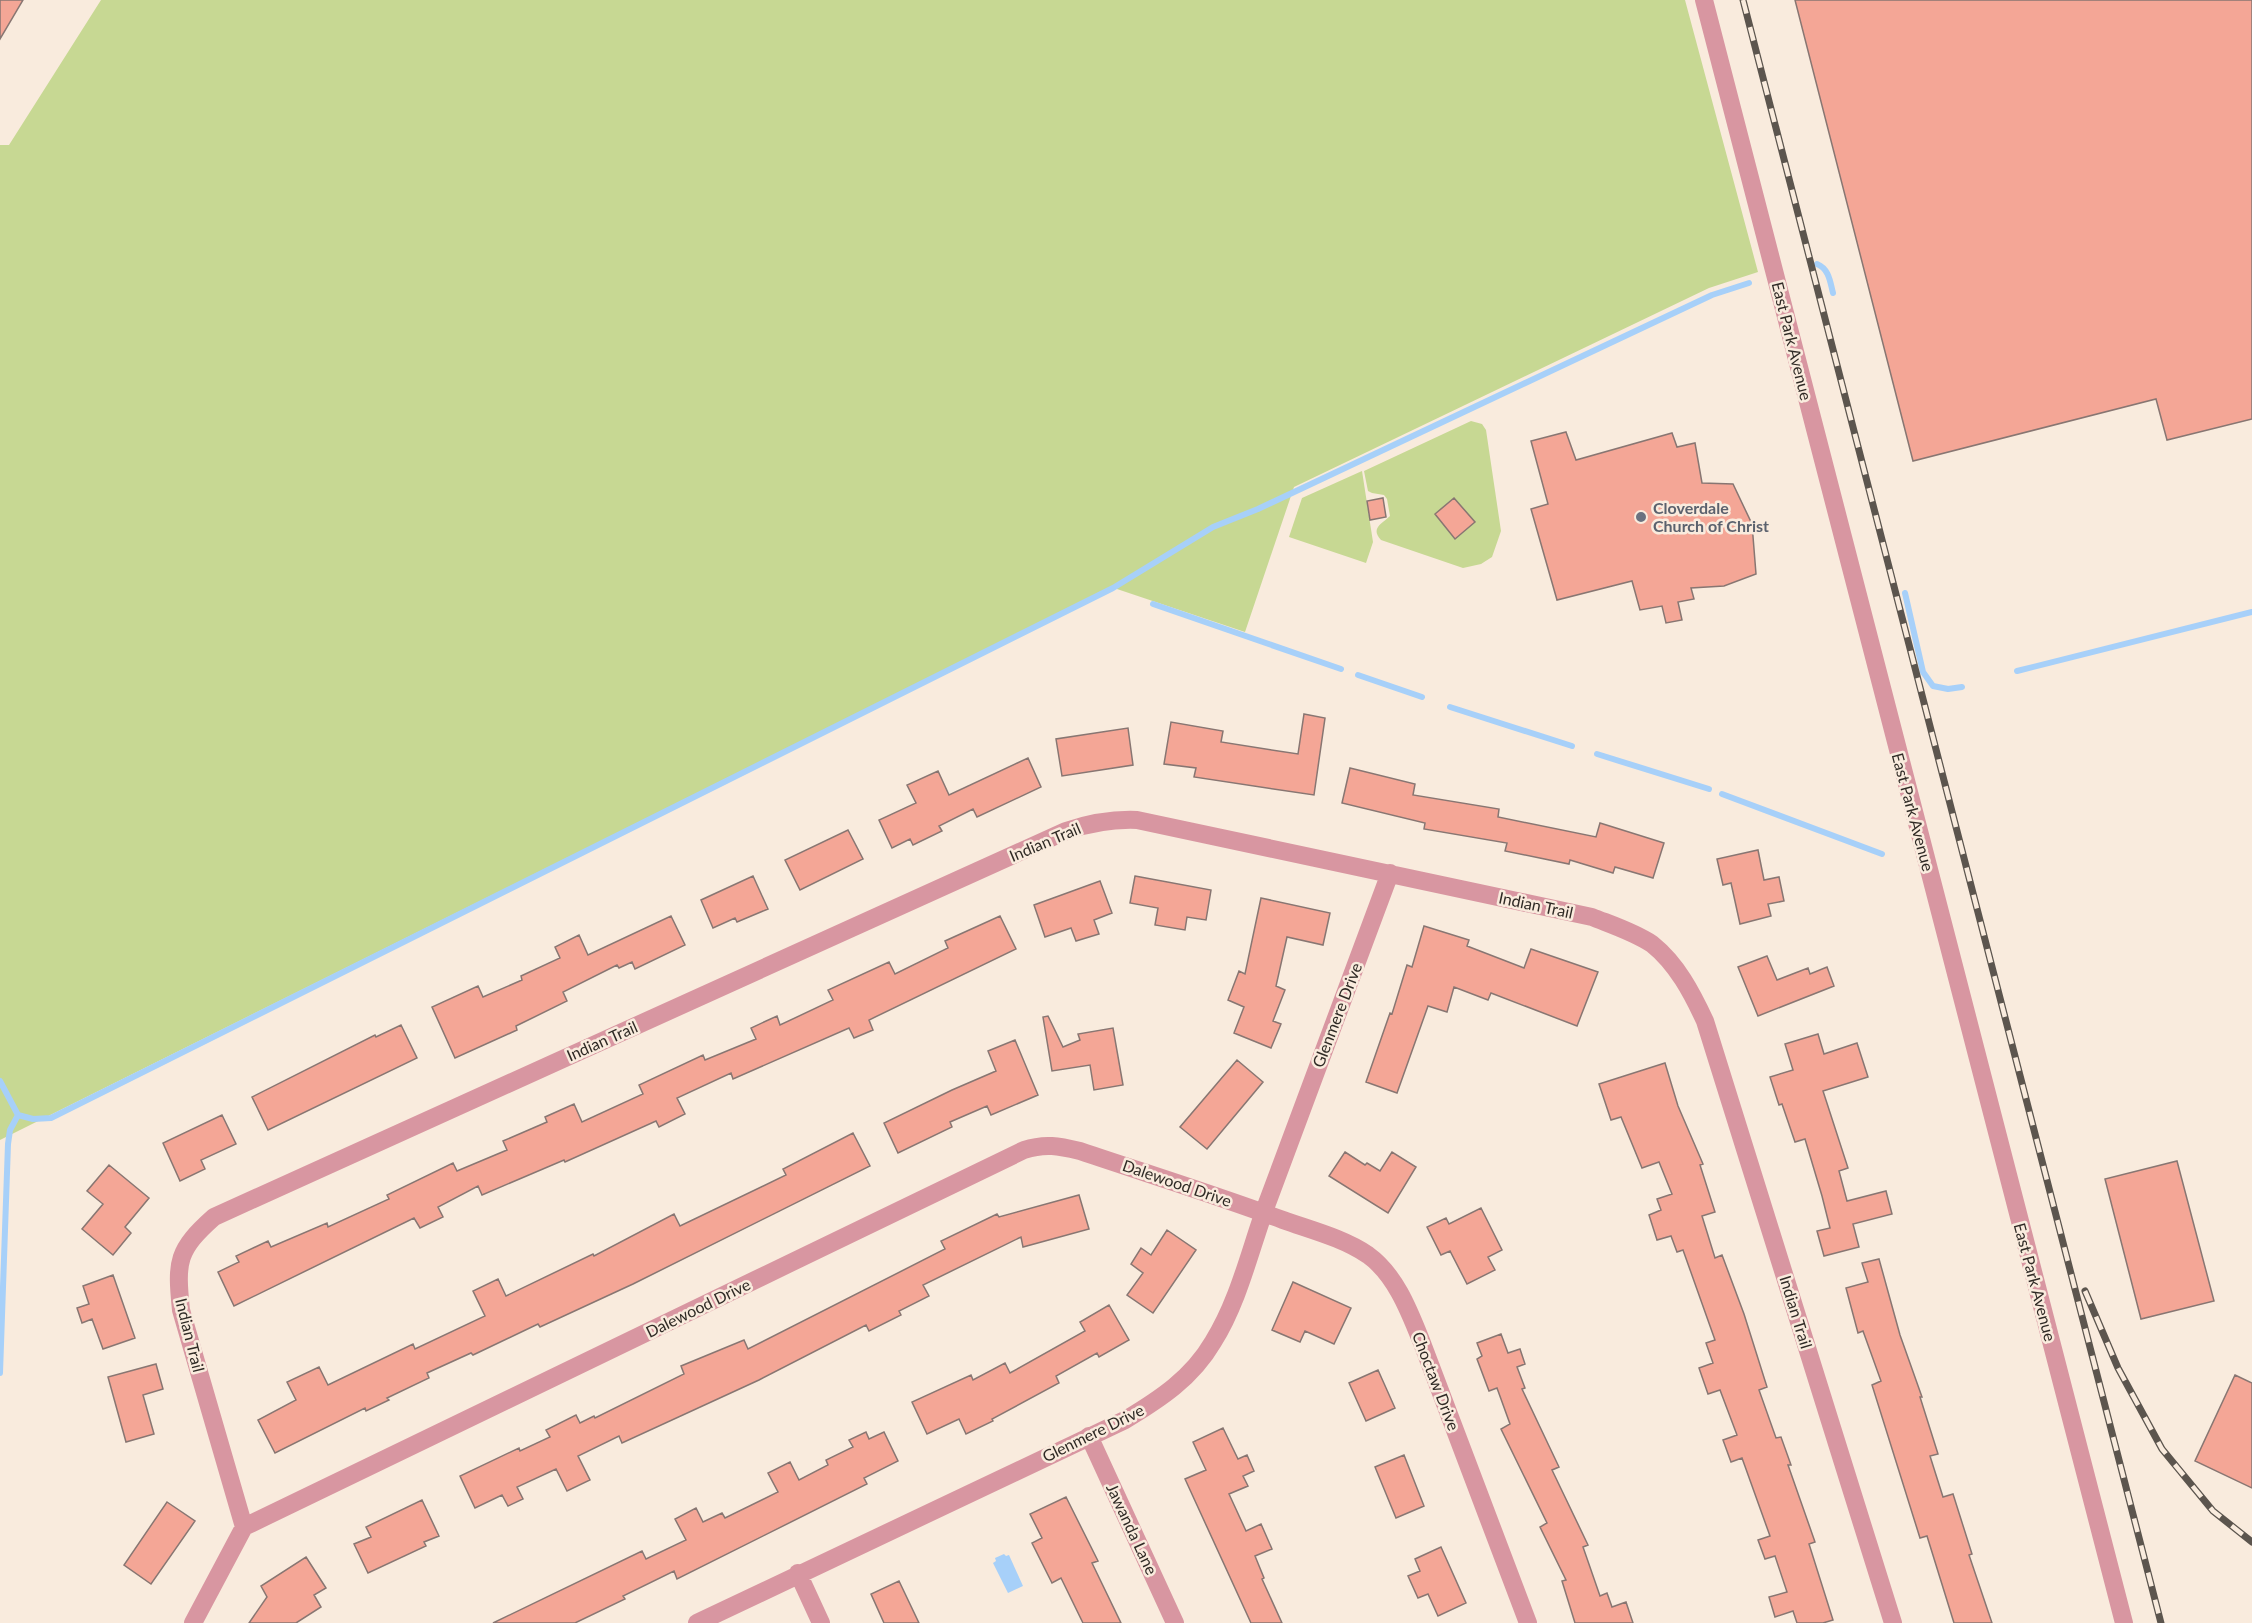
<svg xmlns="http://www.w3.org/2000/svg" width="2252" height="1623" font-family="Lato,sans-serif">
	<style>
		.green { fill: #c7d893 }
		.water { fill: #a7d0f9 }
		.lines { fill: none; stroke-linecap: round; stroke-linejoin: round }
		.stream { stroke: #a7d0f9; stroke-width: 6 }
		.building { fill: #f4a696; stroke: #887672; stroke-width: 1.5 }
		.minor { stroke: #d896a1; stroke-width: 18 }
		.rail-casing { stroke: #5c554e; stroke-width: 7 }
		.rail { stroke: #f9ebdd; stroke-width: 4.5; stroke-dasharray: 14; stroke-linecap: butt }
		.worship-dot { fill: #6b7280; stroke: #f9ebdd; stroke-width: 2 }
		.labels { text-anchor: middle; stroke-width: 5; stroke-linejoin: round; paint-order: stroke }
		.street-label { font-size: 16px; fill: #2f2a25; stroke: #f9ebdd }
		.worship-label { font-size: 16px; font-weight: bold; fill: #5b616d; stroke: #f9ebdd; text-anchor: start }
	</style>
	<rect width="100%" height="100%" fill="#f9ebdd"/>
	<!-- green -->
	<path class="green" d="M101,0H1685L1758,272L1709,288L1294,487L1245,632L1111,587L0,1140V145H9Z
		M1471,421L1482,424L1486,430L1501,531L1492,557L1481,564L1463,568L1381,540C1370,528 1382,524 1390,516L1387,499L1384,495L1372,493L1368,491L1364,471Z
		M1362,471L1373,542L1366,563L1289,537L1302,498Z"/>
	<!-- water -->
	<path class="water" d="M1004,1554L1006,1556L1009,1555L1023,1586L1008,1593L993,1563L996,1561L995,1558Z"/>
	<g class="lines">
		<!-- stream -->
		<path class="stream" d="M1817,264C1829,269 1830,281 1833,293
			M1905,593L1923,672L1933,686L1948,689L1962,687
			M1153,604L1341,669
			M2017,671L2252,612
			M1358,675L1422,697
			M1450,707L1572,746
			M1597,754L1709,789
			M1722,794L1882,854
			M0,1081L18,1115
			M18,1115L33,1119L51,1118L1113,588L1213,527L1258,509L1712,295L1749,283
			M0,1373L8,1144L10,1130L18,1115"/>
	</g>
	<!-- building -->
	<path class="building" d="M0,0H23L0,39Z
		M1795,0H2252V419L2167,440L2156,399L1913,461Z
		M1566,432L1576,460L1672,433L1677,447L1695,443L1702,483L1733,484L1752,524L1756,574L1724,586L1691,588L1694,599L1678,602L1682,620L1666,623L1662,606L1640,610L1632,581L1557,600L1531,509L1548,504L1531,441Z
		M1383,498L1386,517L1370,520L1367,501Z
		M1454,498L1475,522L1455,539L1435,514Z
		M1304,714L1325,718L1314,795L1194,777L1196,768L1164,764L1171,722L1223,731L1221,742L1298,754Z
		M1128,728L1133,765L1062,776L1056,739Z
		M1028,758L1041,787L977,817L973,809L939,826L942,831L913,845L910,839L892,848L879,820L916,803L907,785L938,771L949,795Z
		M1350,768L1415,784L1413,795L1499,809L1498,817L1596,837L1600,823L1664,843L1653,878L1615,867L1613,873L1570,860L1569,864L1505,851L1507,843L1424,829L1425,823L1342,803Z
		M848,830L863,859L800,890L785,860Z
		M1758,850L1764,880L1779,877L1784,901L1768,904L1771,916L1740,924L1731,883L1723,885L1717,859Z
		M753,876L768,909L737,922L735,918L713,928L701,900Z
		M1135,876L1211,890L1206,920L1187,917L1185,930L1155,925L1158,908L1130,903Z
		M1100,881L1112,913L1094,920L1099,934L1076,941L1071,928L1045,937L1034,905Z
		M1261,898L1330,913L1323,945L1287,937L1276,986L1285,990L1273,1021L1281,1024L1271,1048L1234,1033L1244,1007L1228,1000L1239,971L1245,974Z
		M671,916L685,945L635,969L632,962L619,968L617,965L563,992L567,1001L516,1026L517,1030L455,1058L432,1007L478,986L483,997L522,980L521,976L560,958L555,947L579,935L588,955Z
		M1000,916L1016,949L869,1020L873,1030L854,1038L849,1028L733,1079L731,1073L677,1098L685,1114L659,1127L656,1121L565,1162L564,1160L482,1195L478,1186L438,1207L443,1217L420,1228L414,1218L234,1306L218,1272L239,1262L236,1256L268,1241L271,1247L327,1223L328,1227L389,1199L387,1195L453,1163L457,1171L507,1150L503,1141L547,1122L545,1117L574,1104L582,1122L643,1094L639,1085L703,1055L705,1060L756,1039L751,1028L777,1016L780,1025L833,1000L828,990L889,962L895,974L948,948L945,941Z
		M1424,926L1469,940L1467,946L1524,968L1531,949L1598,972L1577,1026L1491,993L1488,1000L1454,987L1447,1012L1428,1006L1397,1093L1366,1082L1390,1013L1392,1014L1407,965L1412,967Z
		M1767,956L1777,980L1808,968L1810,974L1827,967L1834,986L1758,1016L1738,967Z
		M1048,1016L1063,1047L1080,1040L1078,1034L1113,1028L1123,1085L1094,1090L1090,1065L1052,1071L1043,1017Z
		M401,1025L417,1058L268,1130L252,1097L375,1035L376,1037Z
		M1818,1034L1824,1054L1857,1043L1868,1077L1823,1091L1848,1168L1839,1171L1847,1201L1886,1191L1892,1214L1853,1224L1859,1247L1824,1256L1817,1231L1830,1228L1822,1196L1805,1139L1795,1142L1782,1104L1779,1105L1770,1077L1793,1070L1785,1044Z
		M1015,1040L1038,1095L991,1115L987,1106L950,1122L952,1127L898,1153L884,1123L952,1090L996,1071L988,1051Z
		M1237,1060L1263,1082L1207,1149L1180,1127Z
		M1665,1063L1678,1106L1703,1164L1700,1165L1715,1212L1702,1216L1715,1258L1722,1255L1744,1314L1767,1387L1759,1390L1776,1438L1781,1437L1791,1465H1788L1815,1542L1809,1544L1833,1620L1823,1623H1797L1793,1611L1775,1617L1769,1597L1787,1592L1775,1556L1765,1559L1758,1540L1770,1536L1742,1458L1731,1462L1723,1440L1737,1435L1720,1390L1708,1394L1699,1368L1713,1363L1706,1343L1715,1340L1683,1250L1677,1252L1671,1236L1657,1240L1649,1215L1661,1210L1657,1199L1672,1194L1659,1162L1642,1168L1621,1117L1611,1120L1599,1084Z
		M222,1115L236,1144L201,1160L205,1169L180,1181L163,1143Z
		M853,1133L870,1166L633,1284L540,1327L538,1324L473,1355L471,1353L427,1373L429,1378L387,1398L389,1400L366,1411L365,1408L275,1453L258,1420L296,1400L287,1382L319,1367L328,1385L413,1344L415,1349L485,1316L473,1291L498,1279L506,1296L593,1254L594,1256L674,1214L680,1226L786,1175L783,1169Z
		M1345,1152L1365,1165L1367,1163L1380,1171L1392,1152L1416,1167L1388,1213L1329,1176Z
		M2177,1161L2214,1301L2141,1319L2105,1179Z
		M109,1165L149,1198L125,1227L131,1233L113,1255L82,1229L103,1204L87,1191Z
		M1079,1195L1089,1229L1023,1247L1021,1237L923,1285L929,1296L899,1311L901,1315L869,1331L866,1325L759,1380L622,1443L619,1436L578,1456L590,1480L567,1491L556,1469L517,1487L523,1499L508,1506L502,1495L475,1508L460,1476L519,1448L520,1451L550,1437L546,1430L576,1415L580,1423L594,1416L595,1418L684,1374L681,1366L744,1340L748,1349L945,1249L941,1241L997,1214L999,1217Z
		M1481,1208L1502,1250L1488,1257L1495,1270L1467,1284L1450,1251L1441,1255L1427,1227L1446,1218L1449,1224Z
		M1167,1230L1196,1250L1153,1313L1127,1295L1143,1273L1131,1264L1141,1248L1151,1255Z
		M1879,1259L1900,1335L1922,1397H1920L1938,1454L1930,1456L1943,1497L1953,1494L1972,1554L1969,1555L1992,1623H1954L1927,1536L1920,1538L1872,1385L1881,1381L1863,1331L1858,1333L1846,1288L1868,1282L1862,1263Z
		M113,1275L135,1338L103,1349L92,1319L82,1323L77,1308L89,1304L83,1286Z
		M1293,1282L1351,1308L1334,1344L1305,1331L1300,1342L1272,1330Z
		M1109,1305L1129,1340L1099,1357L1097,1353L1056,1376L1059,1383L992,1419L993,1421L966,1434L959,1419L927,1434L912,1402L971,1375L973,1380L1005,1363L1010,1373L1085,1331L1080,1322Z
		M1501,1334L1508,1353L1520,1349L1525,1364L1517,1367L1525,1388L1522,1389L1559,1467L1552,1470L1588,1545L1583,1547L1600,1596L1607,1593L1612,1607L1626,1602L1633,1623H1575L1562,1581L1566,1580L1540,1527L1547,1523L1501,1429L1510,1424L1497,1388L1489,1391L1477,1359L1482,1356L1477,1343Z
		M156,1364L163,1389L143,1395L154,1434L126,1442L108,1377Z
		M1378,1370L1395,1408L1366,1421L1349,1383Z
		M2235,1375L2252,1383V1488L2195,1461Z
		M1223,1428L1238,1459L1247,1455L1254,1471L1243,1476L1248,1486L1229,1494L1246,1531L1261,1524L1272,1549L1255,1556L1264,1578L1262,1579L1282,1623H1251L1185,1479L1206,1470L1193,1442Z
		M866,1432L869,1439L884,1432L898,1461L864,1478L867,1484L677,1579L674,1571L623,1596L625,1599L575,1623H493L642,1551L646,1559L686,1540L675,1519L696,1508L703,1522L722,1513L725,1518L778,1492L768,1473L790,1462L799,1480L828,1465L826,1460L853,1447L849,1440Z
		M1404,1455L1424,1506L1396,1518L1375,1467Z
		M1066,1497L1098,1561L1092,1563L1121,1623H1083L1061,1578L1052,1583L1032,1543L1042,1538L1030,1514Z
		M422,1500L439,1536L424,1542L426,1546L368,1573L354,1544L371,1537L366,1527Z
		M167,1502L195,1521L151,1584L124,1565Z
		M1441,1547L1466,1603L1438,1616L1428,1594L1418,1598L1408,1576L1420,1571L1415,1559Z
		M306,1557L326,1588L314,1595L321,1607L296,1623H249L267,1597L261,1586Z
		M899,1581L919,1623H884L871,1594Z"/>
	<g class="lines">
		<!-- minor -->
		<path class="minor" d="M1704,0L2124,1623
			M1089,1436L1175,1623
			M244,1527L181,1310C176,1261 177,1250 214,1217L1066,831C1090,823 1112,819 1137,820L1592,917C1612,925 1634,932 1652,944C1677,964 1692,993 1705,1021L1893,1623
			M798,1573L821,1623
			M193,1623L244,1527L1024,1150C1045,1143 1059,1146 1080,1151C1148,1174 1216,1195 1283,1220C1311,1230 1343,1238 1368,1255C1396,1275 1410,1313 1422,1343L1528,1623
			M697,1623L1125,1420C1160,1399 1192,1378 1213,1342C1240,1299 1251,1245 1269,1198C1309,1089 1350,981 1390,873"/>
		<defs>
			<path id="rail" d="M1743,0L2161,1623
				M2085,1291L2118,1368L2162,1449L2213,1511L2252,1542"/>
		</defs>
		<!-- rail casing -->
		<use href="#rail" class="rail-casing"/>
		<!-- rail -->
		<use href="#rail" class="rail"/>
	</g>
	<!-- markers -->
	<circle class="worship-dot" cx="1641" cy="517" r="6"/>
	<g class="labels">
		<!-- street labels -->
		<g class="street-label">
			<text transform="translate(1792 341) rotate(76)" y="6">East Park Avenue</text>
			<text transform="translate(1913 812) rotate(75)" y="6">East Park Avenue</text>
			<text transform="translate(1045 842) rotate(-23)" y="6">Indian Trail</text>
			<text transform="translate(1536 905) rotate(12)" y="6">Indian Trail</text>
			<text transform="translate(1337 1015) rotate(-69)" y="6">Glenmere Drive</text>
			<text transform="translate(602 1041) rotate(-24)" y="6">Indian Trail</text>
			<text transform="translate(1177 1183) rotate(19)" y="6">Dalewood Drive</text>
			<text transform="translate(2035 1282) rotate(75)" y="6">East Park Avenue</text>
			<text transform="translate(698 1308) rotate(-26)" y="6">Dalewood Drive</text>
			<text transform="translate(1796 1312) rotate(73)" y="6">Indian Trail</text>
			<text transform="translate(190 1335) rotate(76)" y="6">Indian Trail</text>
			<text transform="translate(1436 1381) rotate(69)" y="6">Choctaw Drive</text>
			<text transform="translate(1093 1433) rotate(-26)" y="6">Glenmere Drive</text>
			<text transform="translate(1132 1529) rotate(65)" y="6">Jawanda Lane</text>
		</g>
		<!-- worship labels -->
		<g class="worship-label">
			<text x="1653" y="514">Cloverdale<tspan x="1653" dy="18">Church of Christ</tspan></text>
		</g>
	</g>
</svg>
